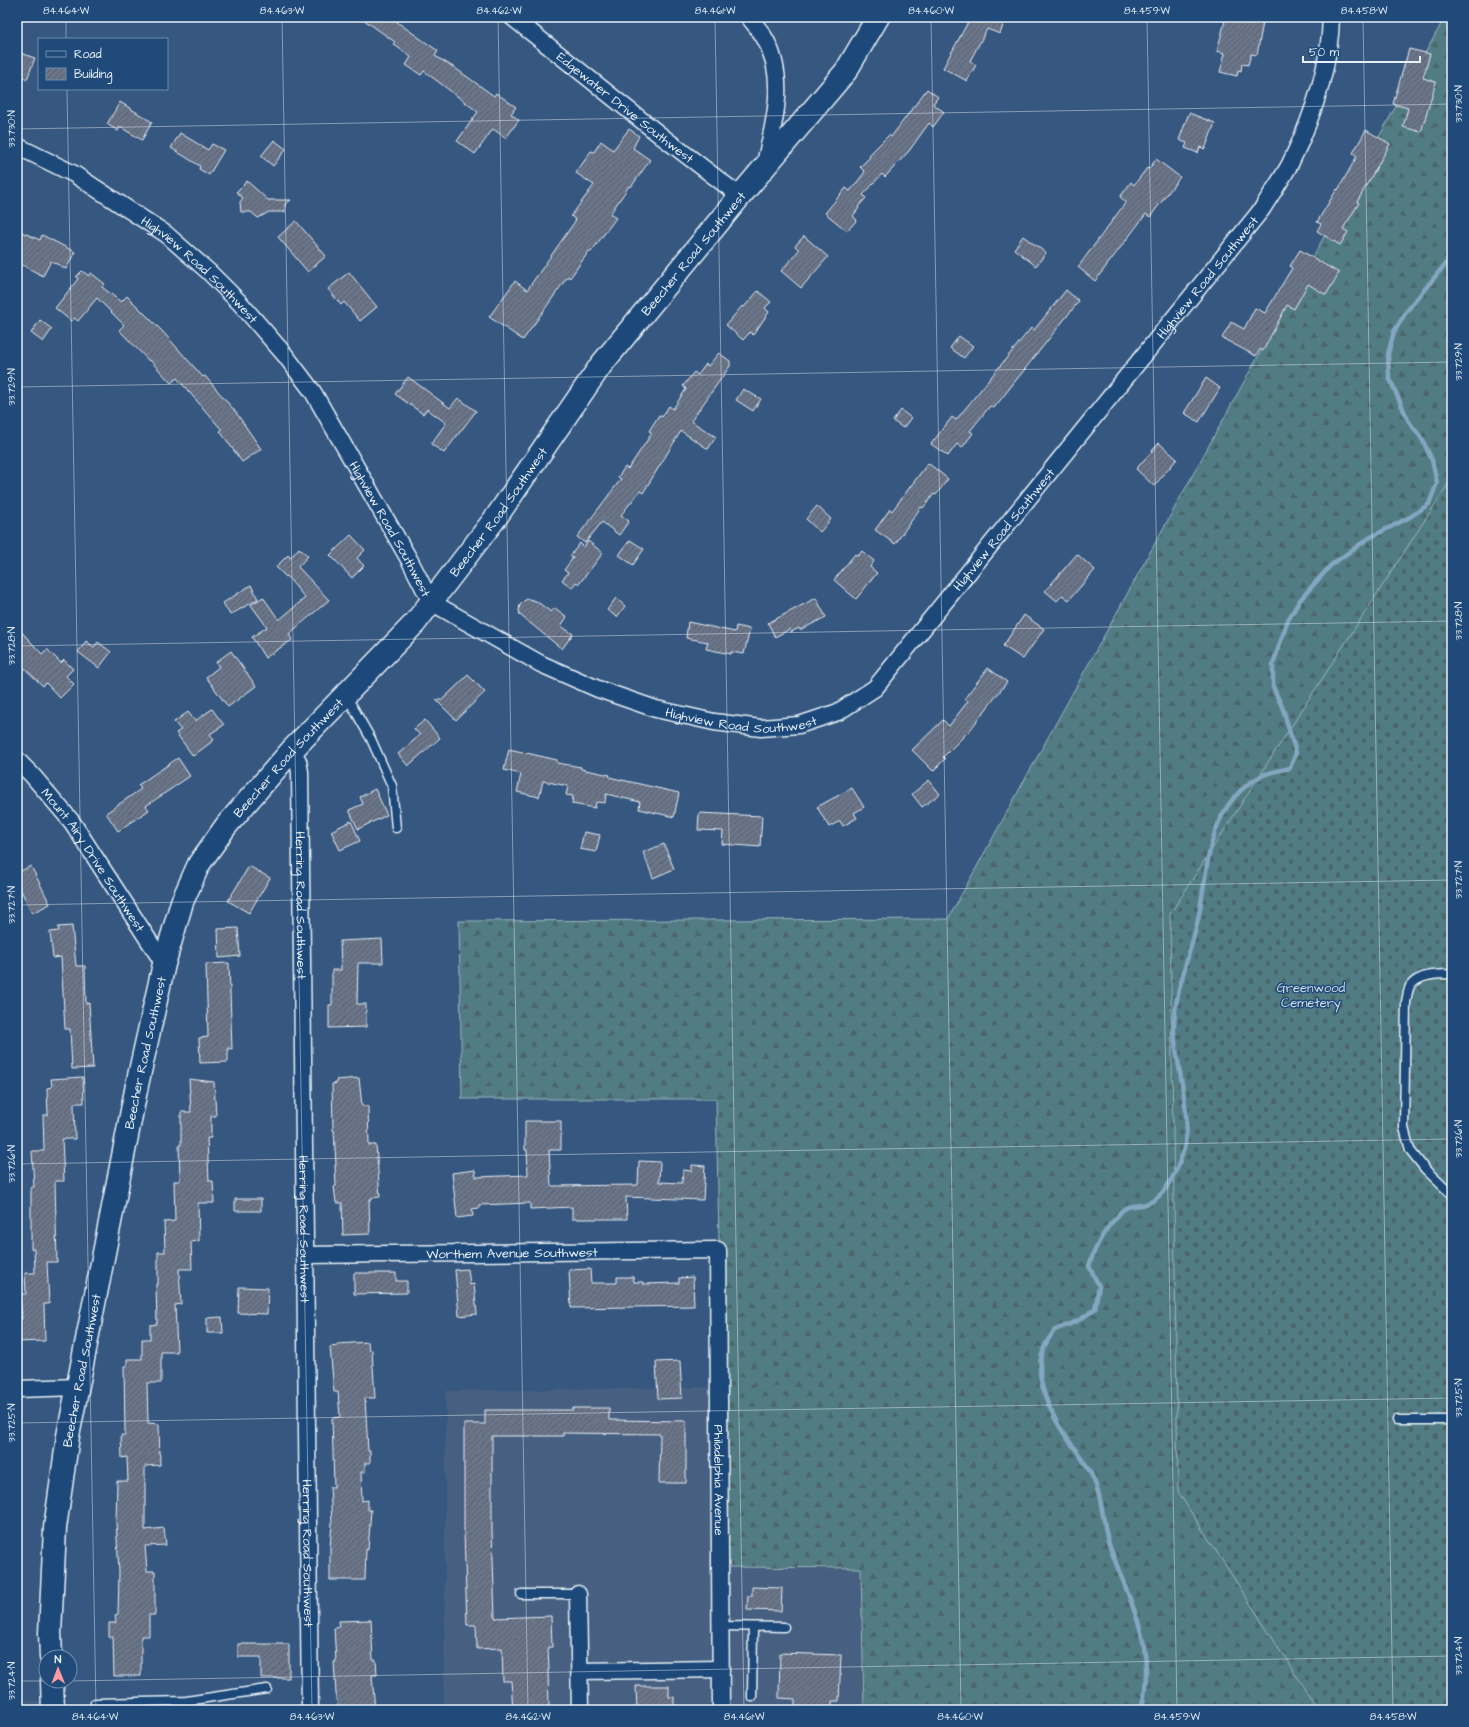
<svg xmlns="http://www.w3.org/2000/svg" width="1469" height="1727" font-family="'Architects Daughter',sans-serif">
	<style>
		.built { fill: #466082 }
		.forest { fill: url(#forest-firs); stroke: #9cb6be }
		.cemetery { fill: url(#cemetery-stones); stroke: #9cb6be }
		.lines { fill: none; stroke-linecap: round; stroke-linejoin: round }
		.stream { stroke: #83a7c1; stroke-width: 4.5 }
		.building { fill: url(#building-hatch); stroke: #e8f1f8 }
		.lane-casing { stroke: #e8f1f8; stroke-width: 11 }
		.street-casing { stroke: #e8f1f8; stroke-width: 19 }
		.secondary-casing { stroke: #e8f1f8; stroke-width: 25 }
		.lane { stroke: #1f4a7a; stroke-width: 8 }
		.street { stroke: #1f4a7a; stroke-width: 16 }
		.secondary { stroke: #1f4a7a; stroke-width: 22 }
		.ticks { fill: none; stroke: #e8f1f8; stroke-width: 1; stroke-opacity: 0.45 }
		.labels { text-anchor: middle; stroke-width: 3; stroke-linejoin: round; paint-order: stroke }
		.street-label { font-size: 13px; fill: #e8f1f8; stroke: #1f4a7a }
		.park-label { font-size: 13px; fill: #d1dfe7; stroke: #1f4a7a }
		.neatline { fill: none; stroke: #e8f1f8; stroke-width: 1.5 }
		.ticks-label { font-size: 10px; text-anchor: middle; fill: #e8f1f8 }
	</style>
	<defs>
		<pattern id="forest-firs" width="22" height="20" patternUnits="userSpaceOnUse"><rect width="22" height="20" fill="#517c84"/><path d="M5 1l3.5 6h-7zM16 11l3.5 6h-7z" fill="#4c656a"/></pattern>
		<pattern id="cemetery-stones" width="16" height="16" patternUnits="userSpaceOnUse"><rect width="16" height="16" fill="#517c84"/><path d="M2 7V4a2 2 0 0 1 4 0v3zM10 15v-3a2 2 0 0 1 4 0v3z" fill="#4c656a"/></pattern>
		<pattern id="building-hatch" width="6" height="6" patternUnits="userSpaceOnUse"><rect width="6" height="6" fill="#6b758a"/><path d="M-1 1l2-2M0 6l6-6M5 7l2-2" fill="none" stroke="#585e6a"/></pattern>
	</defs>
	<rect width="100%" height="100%" fill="#36577f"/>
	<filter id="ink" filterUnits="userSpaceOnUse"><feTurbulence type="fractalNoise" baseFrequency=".025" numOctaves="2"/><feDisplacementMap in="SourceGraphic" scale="8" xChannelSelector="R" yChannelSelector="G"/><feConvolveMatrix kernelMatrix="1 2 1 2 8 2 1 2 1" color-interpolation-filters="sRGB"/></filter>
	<g filter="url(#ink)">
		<!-- built -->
		<path class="built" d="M722,1387L726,1566L861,1568L864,1710H444L446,1391Z
			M17,1700L225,1710H17Z"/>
		<!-- forest -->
		<path class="forest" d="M1445,17H1452V1710H864L861,1568L726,1567L716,1099H462L459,921L948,919Z"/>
		<!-- cemetery -->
		<path class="cemetery" d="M1452,478V1710H1319L1178,1492L1170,914Z"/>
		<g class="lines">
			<!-- stream -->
			<path class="stream" d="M1141,1710C1158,1644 1129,1603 1109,1544C1102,1521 1103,1498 1092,1476C1086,1462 1076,1451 1067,1438C1051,1415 1033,1379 1043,1351C1044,1346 1051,1334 1055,1330C1061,1327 1069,1325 1075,1322C1082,1319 1089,1313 1095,1309L1099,1286L1089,1266C1095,1247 1103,1231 1117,1217C1119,1214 1122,1210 1126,1208C1131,1205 1140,1206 1146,1204C1166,1198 1179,1167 1184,1148C1193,1117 1176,1065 1174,1031C1173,998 1188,960 1196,928C1210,873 1202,808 1261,776C1269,772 1281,770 1290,768L1296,753L1283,709L1273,687V664L1288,620L1300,600L1331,565L1369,538L1410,517L1429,504L1437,483L1432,460L1422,439L1408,420L1389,377L1388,354L1394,332L1406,312L1452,256"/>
		</g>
		<!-- building -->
		<path class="building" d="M360,17H401L397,22L438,51L435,56L455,68L494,96L496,93L516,107L511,114L519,120L506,138L493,129L475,154L457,141L478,112L424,71L421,75L406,65L411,57L393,44L395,42Z
			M959,17H1006L1000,34L987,29L970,61L976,65L967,81L943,68L968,22Z
			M1226,17H1264L1257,55L1251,54L1248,65L1242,64L1241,71L1238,70L1237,76L1220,72L1225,53L1217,51Z
			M1409,49L1430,54L1423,78L1436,82L1421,132L1403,127L1408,108L1393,104Z
			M17,52L35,58L27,79L17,75Z
			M927,89L938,97L933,104L944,112L933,127L929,123L909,151L885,177L882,174L863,195L866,198L858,207L859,208L853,216L857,220L847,231L825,213L846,188L850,191L865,172L860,167L870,157L869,155L889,135L891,137Z
			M120,102L152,122L142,140L120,127L118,131L107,124Z
			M1189,113L1215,123L1205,149L1200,147L1198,153L1185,148L1187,143L1179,140Z
			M629,129L639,136L633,148L650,160L631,187L629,186L610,214L616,218L591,252L589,251L570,278L568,276L523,340L489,317L515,281L527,290L576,220L571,216L594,185L576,173L591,151L594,152L601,141L613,150Z
			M1366,130L1390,144L1357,202L1359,203L1343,229L1348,232L1340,245L1317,231L1321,224L1317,222L1337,189L1338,190L1357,156L1353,153Z
			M180,133L208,150L212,144L224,150L209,175L199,169L200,166L171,148Z
			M274,140L286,149L273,166L261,156Z
			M1156,159L1180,177L1150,217L1146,214L1095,281L1078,267L1126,202L1120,197L1131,182L1134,185L1147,168L1149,169Z
			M247,181L268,200H291L285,204V212H269L258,218L251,212H241L240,202L243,198L236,192Z
			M296,221L326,256L308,272L278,237Z
			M17,230L40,240L42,235L75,252L66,269L51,261L43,276L17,262Z
			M804,236L828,257L801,288L781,271L799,250L795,246Z
			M1023,236L1046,253L1036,266L1014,249Z
			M1300,250L1339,273L1326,295L1308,284L1294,309L1287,305L1263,351L1260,349L1256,356L1222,338L1231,322L1244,329L1255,308L1265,313L1292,268L1290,266Z
			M82,271L89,276L91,273L105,284L102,287L121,302L127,296L163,332L203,377L205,376L235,411L261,449L242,462L220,431L222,430L177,378L171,383L150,360L149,361L119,330L124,325L97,298L78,321L74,318L71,321L55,308L78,279L76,277Z
			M349,272L377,307L360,321L344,302L341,305L328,289Z
			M1066,290L1079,301L994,408L990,406L970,431L973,433L962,448L957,444L948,456L931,444L952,417L956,420L1031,328L1034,330Z
			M758,291L771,302L765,308L769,312L753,335L750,332L743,340L726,325L742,306L744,307Z
			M40,320L52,329L43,342L31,333Z
			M959,336L973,346L964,358L950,348Z
			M719,353L730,361V366L691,421L716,437L708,449L681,431L643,493L640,491L621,515L629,521L619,535L602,522L585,543L577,537L621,479L618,477L625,467L628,469L652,433L649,431L659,415L662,417L669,406L673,409L686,389L683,386L694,372L698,375L706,364L708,366Z
			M408,377L450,408L458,398L476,411L444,453L431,444L446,423L427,409L423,414L395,394Z
			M1206,378L1220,388L1199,422L1184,413Z
			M743,389L761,399L753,411L736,400Z
			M901,410L911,418L903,428L893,421Z
			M1159,443L1177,459L1154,486L1136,469Z
			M928,463L948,479L936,495L934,494L923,508L921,507L895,544L875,530L890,509L892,511Z
			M817,506L831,519L820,532L806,519Z
			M351,535L365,550L357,558L364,566L352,578L330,555Z
			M630,540L644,549L633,565L619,555Z
			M588,541L603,553L579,584L576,582L572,588L562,580L568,573L564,570L573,558L570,556L580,543L584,547Z
			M299,548L308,556L298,567L329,600L289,634L292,640L265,658L252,637L267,627L251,605L263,597L279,620L305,598L287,576L286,577L276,567L288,555L290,558Z
			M862,551L874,561L870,567L877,573L856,599L834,580L855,554L858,556Z
			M1077,554L1095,570L1069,600L1062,595L1057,601L1045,591Z
			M251,585L258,599L230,615L223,603Z
			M616,598L625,606L617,617L607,610Z
			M816,598L826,617L800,630L799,628L791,632L790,629L775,637L768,623Z
			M529,599L536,601L551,612L555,608L567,617L561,626L573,634L562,649L520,615L519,610L520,605L525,600Z
			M1024,615L1044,629L1023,659L1003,646Z
			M688,622L735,632L736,626L750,629L744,654L731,652V654L706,649L708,642L686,638Z
			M17,627L42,654L47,649L61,663L64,660L73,669L66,676L74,684L60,698L46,683L43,686L17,661Z
			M86,641L94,647L98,642L111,652L99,668L78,652Z
			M231,651L256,686L228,707L206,677L219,667L216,662Z
			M988,668L1007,682L970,730L943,757L945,759L933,771L912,750L943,720L949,726L968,701L964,699Z
			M468,675L485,692L456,720L436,700H442Z
			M212,709L224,725L210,734L214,740L193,756L176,733L181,730L174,722L188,712L195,721Z
			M425,720L440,738L408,766L398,754L420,735L414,729Z
			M509,749L557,760V763L581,767V769L610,775L609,777L679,793L674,817L639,809L640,802L606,794L605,803L596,802L595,808L572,804L573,796L566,795L568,786L543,781L539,797L517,792L521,774L504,770Z
			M178,758L190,776L146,806L149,810L118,831L106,813L141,789L138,785Z
			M929,780L940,794L922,807L912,794Z
			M852,788L864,807L854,813L857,818L843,826L840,821L829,827L817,807Z
			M375,789L387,815L358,829L349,810L363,804L360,797Z
			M699,813L762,816L760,847L722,844L723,831L698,830Z
			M351,821L360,841L340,850L331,831Z
			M584,832L600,835L596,852L580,849Z
			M664,844L674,869L653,878L643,852Z
			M31,866L50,904L32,913L17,882V873Z
			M249,866L270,878L249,913L228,901Z
			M72,926L76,966H85L86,1004L89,1003L93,1068L72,1069L70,1029H65L61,957L53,958L50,932L59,931L58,927Z
			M238,928L240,956L219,958L218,929Z
			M382,939L383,963H358L357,1004H366V1027L329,1028V1005H332V970H341L340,941Z
			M229,963L232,1049L228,1048V1062L200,1063L199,1038L208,1037L206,964Z
			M83,1077L84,1103H74L75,1139H62L64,1181H55L57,1262H47L49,1304H44L45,1341L17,1342V1319H22L20,1294H26L25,1273H35L34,1249H31V1187H34L32,1151H44L43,1115H48L47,1088L52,1087L51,1079Z
			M359,1078L362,1106H368L369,1145H376L380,1197L371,1198V1200H369L370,1234L343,1235L342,1203H336L334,1187L336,1186L335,1165H336L334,1130H333L332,1084L337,1083L336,1080Z
			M189,1079L214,1082L216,1116H211V1138H207L209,1181H213L214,1203H198L199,1241L191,1242L192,1269H179L181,1304L175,1305L177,1352H161V1383H147L148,1423L159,1424L160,1465L145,1466V1530L164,1528L166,1545L145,1546L147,1571H155V1615H149V1636H141V1676H114L113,1637H109V1623H116L115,1615L118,1614L119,1572L116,1522L117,1481H128L127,1457L122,1458L121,1435H125L124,1366H127V1359H142V1339H150V1325L157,1324L156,1284H158V1252H165L164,1222L175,1221L174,1181H180L179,1145H181V1112H191Z
			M525,1121H561V1150H549L551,1186L638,1185L639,1161L660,1162L659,1182L682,1183L683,1170L692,1171V1165L705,1166L703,1200L626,1197L627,1219H572V1207L530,1209V1203L479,1205V1208L472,1209L473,1216L457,1218L452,1173L475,1170L476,1177L528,1175L527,1150H525Z
			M235,1199H261V1211H235Z
			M468,1269L470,1285L474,1284L477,1314L459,1316L455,1270Z
			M590,1269L591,1283H617V1277H633L634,1282H643V1284L679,1283V1278L693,1277L694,1306L571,1308L569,1270Z
			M354,1273H396V1281H407V1293L354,1294Z
			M239,1287L268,1288L267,1314L238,1313Z
			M222,1317L223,1333H207V1318Z
			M368,1342L369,1350H372L375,1398H365L368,1451H370V1463H365V1472H361L362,1501L368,1500V1510H371L368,1550L366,1549L365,1580H330V1547L332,1524L330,1487H334L332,1418L340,1417L338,1392H334L330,1347L337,1346V1344Z
			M680,1361L682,1398L658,1399L656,1362Z
			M573,1408H609V1420L686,1421V1483H659L660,1434L563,1433V1436H492V1531L495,1618L551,1616L552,1647H548L549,1670H548L549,1707H541V1710H513L511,1681H503L502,1648L477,1649L476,1625H467L464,1531V1424H485V1410H573Z
			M752,1587L782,1588L781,1611L747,1610L748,1596H752Z
			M371,1620L373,1660H376L377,1675H372L375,1710H337L334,1662H336L334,1628L340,1627L339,1621Z
			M238,1644H289V1678H261V1657H238Z
			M780,1653L841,1655L839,1701H832V1707H825V1710H795V1699L779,1698Z
			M636,1686H669V1697H674V1710H637Z"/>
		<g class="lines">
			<defs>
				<path id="lane" d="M346,695L371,739L392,786L396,828
					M1452,974C1438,974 1419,974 1410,986C1408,990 1407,997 1406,1002L1404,1128L1410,1150L1425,1169L1452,1195
					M1397,1420H1452
					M521,1594H578
					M720,1626L784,1627
					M752,1697L753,1627
					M95,1703L186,1701L267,1689"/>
				<g id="street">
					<path id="s1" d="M512,17L660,135L740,196"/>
					<path d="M749,17C754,24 760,30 764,37C788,78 774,124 764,167"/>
					<path id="s2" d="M17,146L74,174L166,234L209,272L240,303L285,355L313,392L410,561L431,602L541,664L598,689L656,709L714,722L761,728L799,725L838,712L875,688L1262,209C1271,194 1282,179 1290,164C1312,119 1330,67 1331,17"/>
					<path id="s3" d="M292,750L298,761L300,772L310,1710"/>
					<path id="s4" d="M17,760L32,775L72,822L164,964"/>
					<path id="s5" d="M305,1255L718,1250L721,1710"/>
					<path d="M17,1389L78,1387"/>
					<path d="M578,1594L580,1710"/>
					<path d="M580,1671L721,1669"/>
				</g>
				<g id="secondary">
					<path id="s6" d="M51,1657L50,1633L55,1528L68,1436L137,1085L164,964L182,902L199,864L226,826L292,750L415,623L497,516L601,365L740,196L846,71L878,17"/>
					<path d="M52,1681L53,1710"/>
				</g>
			</defs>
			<!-- lane casing -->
			<use href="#lane" class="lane-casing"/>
			<!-- street casing -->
			<use href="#street" class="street-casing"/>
			<!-- secondary casing -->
			<use href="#secondary" class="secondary-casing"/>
			<!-- lane -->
			<use href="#lane" class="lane"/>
			<!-- street -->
			<use href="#street" class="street"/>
			<!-- secondary -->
			<use href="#secondary" class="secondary"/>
		</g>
	</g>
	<!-- ticks -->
	<path class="ticks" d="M66,17V39M282,17L312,1710M498,17L528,1710M715,17L744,1710M931,17L961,1710M1147,17L1177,1710M1363,17L1393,1710M67,89L96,1710M17,129L1452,104M17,387L1452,362M17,646L1452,621M17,905L1452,880M17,1164L1452,1139M17,1423L1452,1398M17,1681H46M70,1681L1452,1656"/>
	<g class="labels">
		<!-- street labels -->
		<g class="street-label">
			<text dy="5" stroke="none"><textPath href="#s1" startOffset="145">Edgewater Drive Southwest</textPath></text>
			<text dy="5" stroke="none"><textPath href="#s6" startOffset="1597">Beecher Road Southwest</textPath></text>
			<text dy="5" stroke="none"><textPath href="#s2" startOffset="222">Highview Road Southwest</textPath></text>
			<text dy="5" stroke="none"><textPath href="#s2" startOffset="1639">Highview Road Southwest</textPath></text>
			<text dy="5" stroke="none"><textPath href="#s6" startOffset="1273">Beecher Road Southwest</textPath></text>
			<text dy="5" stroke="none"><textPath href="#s2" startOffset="547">Highview Road Southwest</textPath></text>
			<text dy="5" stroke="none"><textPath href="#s2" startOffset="1315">Highview Road Southwest</textPath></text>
			<text dy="5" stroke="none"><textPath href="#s2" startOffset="967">Highview Road Southwest</textPath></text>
			<text dy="5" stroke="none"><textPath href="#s6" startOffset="949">Beecher Road Southwest</textPath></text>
			<text dy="5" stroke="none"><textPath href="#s4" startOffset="126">Mount Airy Drive Southwest</textPath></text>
			<text dy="5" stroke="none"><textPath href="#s3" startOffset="157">Herring Road Southwest</textPath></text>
			<text dy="5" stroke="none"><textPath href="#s6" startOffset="613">Beecher Road Southwest</textPath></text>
			<text dy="5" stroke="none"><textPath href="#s3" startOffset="481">Herring Road Southwest</textPath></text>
			<text dy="5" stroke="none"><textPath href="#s5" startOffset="207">Worthem Avenue Southwest</textPath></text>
			<text dy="5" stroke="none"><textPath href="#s6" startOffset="289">Beecher Road Southwest</textPath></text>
			<text dy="5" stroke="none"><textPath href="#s5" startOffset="643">Philadelphia Avenue</textPath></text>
			<text dy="5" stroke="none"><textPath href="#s3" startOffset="805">Herring Road Southwest</textPath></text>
		</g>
		<!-- park labels -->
		<g class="park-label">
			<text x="1311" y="992">Greenwood<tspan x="1311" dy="15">Cemetery</tspan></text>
		</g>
	</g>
	<!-- margin -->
	<rect width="1469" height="1727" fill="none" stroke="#1f4a7a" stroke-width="44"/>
	<!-- legend -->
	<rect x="38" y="38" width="130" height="52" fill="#1f4a7a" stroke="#6f8dac"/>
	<rect x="46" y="51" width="20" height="6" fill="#1f4a7a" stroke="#6f8dac"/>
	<text x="74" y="58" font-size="12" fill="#e8f1f8">Road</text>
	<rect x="46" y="68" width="20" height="12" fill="url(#building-hatch)" stroke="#6f8dac"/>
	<text x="74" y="78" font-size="12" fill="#e8f1f8">Building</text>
	<!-- north arrow -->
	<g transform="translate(58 1669) rotate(359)"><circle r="19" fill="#1f4a7a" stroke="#6f8dac"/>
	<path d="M0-3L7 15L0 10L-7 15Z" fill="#ff9aa2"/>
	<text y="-6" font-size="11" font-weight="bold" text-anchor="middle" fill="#e8f1f8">N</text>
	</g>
	<!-- scale -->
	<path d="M1303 56v6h117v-6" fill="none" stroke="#e8f1f8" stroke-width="2"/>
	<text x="1309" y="56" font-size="12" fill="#e8f1f8" stroke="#1f4a7a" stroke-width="3" paint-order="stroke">50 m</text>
	<rect x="22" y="22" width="1425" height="1683" class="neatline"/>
	<g class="ticks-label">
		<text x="66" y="14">84.464°W</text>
		<text x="282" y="14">84.463°W</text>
		<text x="499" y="14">84.462°W</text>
		<text x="715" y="14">84.461°W</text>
		<text x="931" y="14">84.460°W</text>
		<text x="1147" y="14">84.459°W</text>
		<text x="1364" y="14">84.458°W</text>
		<text transform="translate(1458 104) rotate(-90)" y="4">33.730°N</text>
		<text transform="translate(11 129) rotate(-90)" y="4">33.730°N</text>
		<text transform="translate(1458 362) rotate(-90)" y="4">33.729°N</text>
		<text transform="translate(11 387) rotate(-90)" y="4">33.729°N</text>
		<text transform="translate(1458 621) rotate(-90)" y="4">33.728°N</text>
		<text transform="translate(11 646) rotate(-90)" y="4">33.728°N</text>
		<text transform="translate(1458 880) rotate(-90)" y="4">33.727°N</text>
		<text transform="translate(11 905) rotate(-90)" y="4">33.727°N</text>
		<text transform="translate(1458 1139) rotate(-90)" y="4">33.726°N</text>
		<text transform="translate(11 1164) rotate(-90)" y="4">33.726°N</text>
		<text transform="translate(1458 1398) rotate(-90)" y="4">33.725°N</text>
		<text transform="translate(11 1423) rotate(-90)" y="4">33.725°N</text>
		<text transform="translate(1458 1656) rotate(-90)" y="4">33.724°N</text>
		<text transform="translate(11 1681) rotate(-90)" y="4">33.724°N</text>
		<text x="95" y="1720">84.464°W</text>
		<text x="312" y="1720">84.463°W</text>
		<text x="528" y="1720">84.462°W</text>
		<text x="744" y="1720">84.461°W</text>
		<text x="960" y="1720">84.460°W</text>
		<text x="1177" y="1720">84.459°W</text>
		<text x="1393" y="1720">84.458°W</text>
	</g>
</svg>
